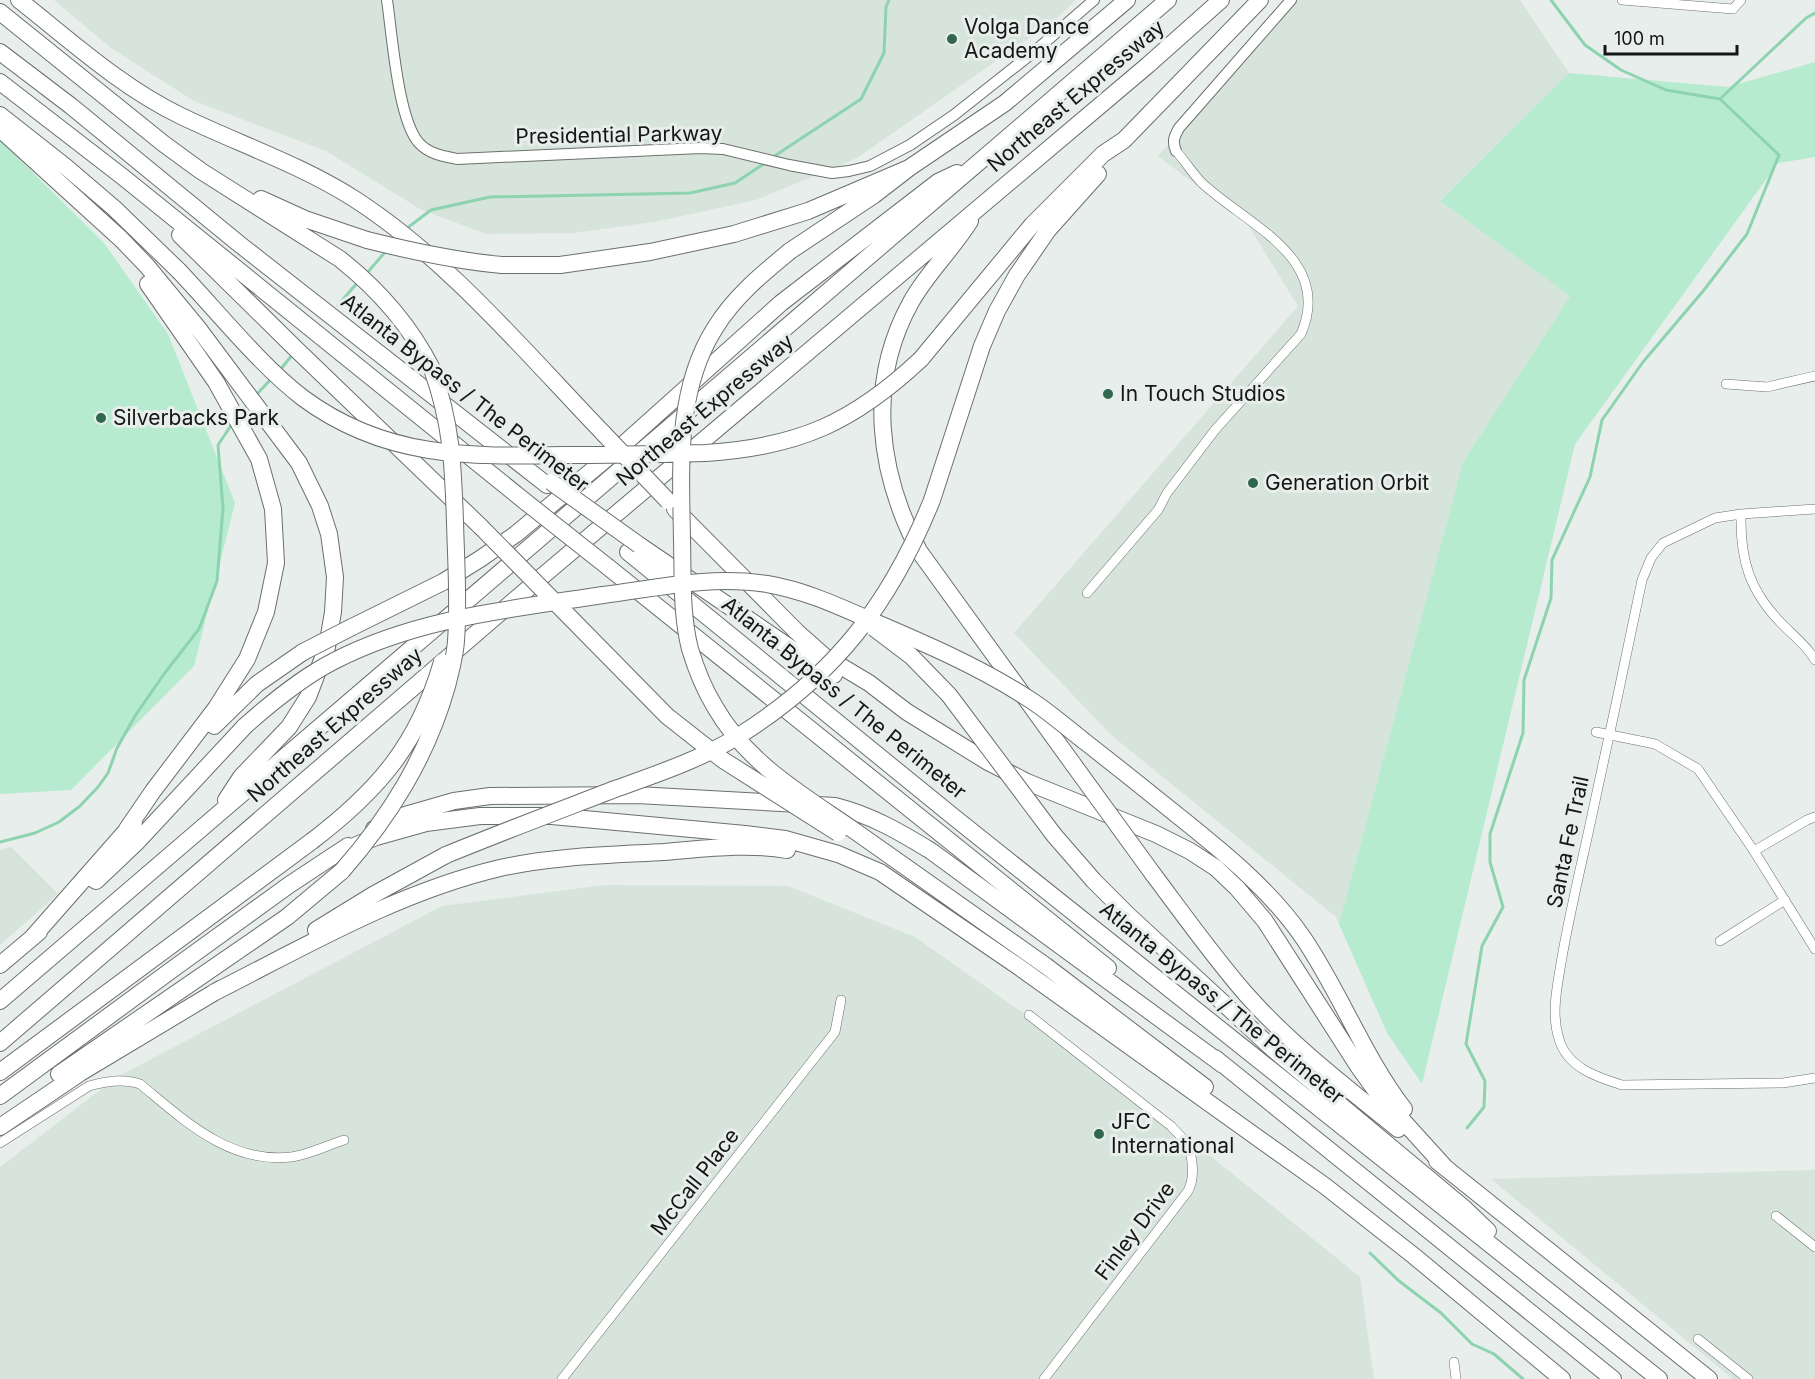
<svg xmlns="http://www.w3.org/2000/svg" width="1815" height="1379" font-family="Inter,sans-serif">
	<style>
		.built { fill: #d6e4dc }
		.green { fill: #b7ebcf }
		.lines { fill: none; stroke-linecap: round; stroke-linejoin: round }
		.stream { stroke: #8dd3af; stroke-width: 3 }
		.minor-casing { stroke: #6b706d; stroke-width: 10 }
		.tertiary-casing { stroke: #6b706d; stroke-width: 12 }
		.motorway-casing { stroke: #6b706d; stroke-width: 18 }
		.minor { stroke: #fff; stroke-width: 9 }
		.tertiary { stroke: #fff; stroke-width: 10 }
		.motorway { stroke: #fff; stroke-width: 16 }
		.motorway-bridge-casing { stroke: #6b706d; stroke-width: 18; stroke-linecap: butt }
		.motorway-bridge { stroke: #fff; stroke-width: 16 }
		.poi-dot { fill: #31674d; stroke: #e8eeeb; stroke-width: 2 }
		.labels { text-anchor: middle; stroke-width: 6; stroke-linejoin: round; paint-order: stroke }
		.poi-label { font-size: 21px; fill: #151716; stroke: #e8eeeb; text-anchor: start }
		.street-label { font-size: 21px; fill: #151716; stroke: #e8eeeb }
	</style>
	<rect width="100%" height="100%" fill="#e8eeeb"/>
	<!-- built -->
	<path class="built" d="M54,0H1076L1055,20L857,158L756,200L654,222L574,233L486,234L420,209L326,151L194,101L111,48Z
		M1298,0H1520L1569,73L1440,201L1570,296L1463,462L1339,924L1336,917L1111,735L1014,633L1298,306L1248,225L1158,156Z
		M11,847L58,894L0,945V850Z
		M604,885L788,886L915,937L1107,1072L1360,1277L1374,1379H0V1167L117,1077L442,906Z
		M1815,1170V1379H1733L1491,1179Z"/>
	<!-- green -->
	<path class="green" d="M1815,62V157L1778,163L1575,444L1422,1084L1387,1033L1339,924L1463,462L1570,296L1440,201L1569,73L1728,87Z
		M0,140L104,243L168,334L235,503L194,666L71,790L0,794Z"/>
	<g class="lines">
		<!-- stream -->
		<path class="stream" d="M1720,99L1806,18L1815,13
			M773,157L861,99L884,53L886,7L889,0
			M406,229L431,210L490,197L690,193L735,183L765,163
			M367,273L386,251
			M338,305L358,282
			M280,370L293,354
			M258,393L271,379
			M240,414L246,407
			M0,842L35,833L59,822L80,806L98,787L108,773L117,748L135,716L164,674L199,629L217,581L223,508L218,445L232,424
			M1467,1128L1484,1107L1485,1081L1466,1044L1482,946L1503,907L1490,862V834L1523,733L1524,680L1551,598L1552,560L1590,477L1602,420L1643,362L1704,290L1747,234L1779,155L1720,99L1666,90L1621,70L1585,45L1551,0
			M1370,1253L1399,1281L1441,1313L1472,1344L1494,1354L1523,1379"/>
		<defs>
			<path id="minor" d="M1622,0L1733,9L1741,0
				M1726,384L1767,387L1815,376
				M1815,509L1741,514L1715,518L1663,543L1651,558L1642,580C1624,668 1605,755 1586,843C1577,883 1568,922 1561,963C1557,988 1551,1014 1559,1039C1567,1067 1596,1077 1622,1085L1783,1083L1815,1078
				M1741,514C1740,561 1750,592 1783,625C1794,636 1808,647 1815,660
				M1087,593L1158,510L1167,493L1215,430L1301,334C1334,258 1247,225 1202,183C1193,174 1185,161 1176,151
				M1596,732L1655,744L1698,769L1754,851L1815,949
				M1754,851L1807,820L1815,817
				M1720,941L1785,900
				M1029,1015L1171,1126C1176,1132 1185,1139 1188,1146C1193,1159 1195,1178 1188,1191L1044,1379
				M0,1143L89,1086C106,1081 123,1078 140,1084C184,1120 229,1164 291,1157C308,1155 328,1145 344,1140
				M1776,1216L1815,1247
				M1698,1339L1748,1379
				M1454,1362L1456,1379
				M562,1379L835,1032L841,1000"/>
			<path id="tertiary" d="M387,0C392,34 398,120 419,143C429,154 443,156 457,159L701,148L723,149L789,165L832,173L849,171L870,166L910,145L954,115L1035,51L1094,0
				M1176,151C1172,141 1174,137 1179,128L1291,0"/>
			<path id="motorway" d="M19,0C71,41 121,87 181,116C239,144 299,164 353,198C447,258 527,354 604,434
				M0,12L164,144L201,171L340,259C379,290 410,325 432,369
				M0,52L71,106L238,243L547,485
				M0,82L123,177L527,503
				M0,115L66,167L114,208L179,271
				M0,129L121,239L147,266L198,328L299,463L320,506L329,534L335,577L333,612L327,647L308,697L289,727L241,777L226,800
				M261,199L305,219L367,240
				M970,221C952,250 927,273 911,302C866,383 878,472 919,551L1073,764
				M180,235L297,350L481,527
				M790,251L874,195L909,168L1005,103L1127,0
				M502,265H560L650,252L734,234L808,211L909,168
				M921,359L1032,225L1103,154L1124,140L1260,0
				M932,500L982,346L997,311L1017,275L1048,230L1098,174
				M675,509L797,632L824,656L869,683L907,712L988,762L1027,782L1156,834L1190,851L1216,868L1237,888L1265,921L1358,1066L1376,1091L1444,1166
				M639,545L814,664L834,675
				M628,552L955,818L1659,1379
				M608,567L1108,968
				M352,627L443,582L480,559L516,534L625,443L781,303L938,182L957,173
				M214,726L257,684L303,652
				M1084,741C1115,765 1146,790 1177,815C1223,852 1271,890 1304,939C1341,994 1364,1057 1404,1109
				M127,829L153,791L216,708L247,659L266,612L276,563L273,509L259,459L216,382L148,284
				M374,829L395,818L454,801L490,796L637,795L835,806C871,815 900,832 931,851L1223,1065
				M852,829L1046,966L1205,1087
				M1054,835L1094,881L1128,915L1273,1049L1465,1209L1488,1231
				M340,852L376,837L426,823L480,816H552L745,834L785,839L838,854L880,872L1019,967L1325,1186L1414,1256L1562,1379
				M1153,874C1183,914 1212,955 1245,993C1290,1044 1346,1087 1398,1129
				M96,881L136,843L245,726
				M316,930L373,895L446,855
				M32,938L134,822
				M0,965L39,932
				M213,993C306,946 398,892 500,868C554,856 609,855 664,852C703,849 747,843 787,850
				M0,1001L1168,0
				M0,1043L545,574L1148,65L1221,0
				M1215,1058L1613,1379
				M0,1072L312,841
				M59,1074L287,917L342,871
				M0,1096L177,966L289,885L348,846
				M0,1127L80,1073L220,989
				M1437,1161L1709,1379"/>
		</defs>
		<!-- minor casing -->
		<use href="#minor" class="minor-casing"/>
		<!-- tertiary casing -->
		<use href="#tertiary" class="tertiary-casing"/>
		<!-- motorway casing -->
		<use href="#motorway" class="motorway-casing"/>
		<!-- minor -->
		<use href="#minor" class="minor"/>
		<!-- tertiary -->
		<use href="#tertiary" class="tertiary"/>
		<!-- motorway -->
		<use href="#motorway" class="motorway"/>
		<defs>
			<path id="motorway-bridge" d="M367,240C411,251 456,261 502,265
				M790,251C762,274 734,297 715,328C675,391 681,470 682,540C683,576 681,614 690,649C696,669 704,689 715,707C747,763 801,794 852,829
				M179,271C217,311 260,365 303,398C384,458 468,457 564,455C612,455 659,454 706,453C799,447 854,422 921,359
				M604,434L668,501
				M551,482L639,545
				M527,503L608,567
				M481,527L667,716L723,760L838,833
				M874,628L911,656L949,695L1054,835
				M303,652L352,627
				M245,726C272,702 301,678 334,661C417,618 511,609 603,595C657,588 712,575 767,584C803,590 836,605 870,620C924,643 980,667 1029,699C1048,711 1066,727 1084,741
				M1073,764L1153,874
				M312,841C379,790 418,744 442,662
				M446,855C502,832 558,811 615,789C657,774 702,759 740,735C835,675 890,604 932,500
				M342,871C390,816 427,757 447,686C451,671 455,656 456,641C459,602 456,562 455,522C453,465 452,425 432,369"/>
		</defs>
		<!-- motorway-bridge casing -->
		<use href="#motorway-bridge" class="motorway-bridge-casing"/>
		<!-- motorway-bridge -->
		<use href="#motorway-bridge" class="motorway-bridge"/>
	</g>
	<!-- markers -->
	<g class="poi-dot">
		<circle cx="952" cy="39" r="6"/>
		<circle cx="1108" cy="394" r="6"/>
		<circle cx="101" cy="418" r="6"/>
		<circle cx="1253" cy="483" r="6"/>
		<circle cx="1099" cy="1134" r="6"/>
	</g>
	<g class="labels">
		<!-- poi labels -->
		<g class="poi-label">
			<text x="964" y="34">Volga Dance<tspan x="964" dy="24">Academy</tspan></text>
			<text x="1120" y="401">In Touch Studios</text>
			<text x="113" y="425">Silverbacks Park</text>
			<text x="1265" y="490">Generation Orbit</text>
			<text x="1111" y="1129">JFC<tspan x="1111" dy="24">International</tspan></text>
		</g>
		<!-- street labels -->
		<g class="street-label">
			<text transform="translate(1076 96) rotate(-40)" y="7">Northeast Expressway</text>
			<text transform="translate(619 135) rotate(-1)" y="7">Presidential Parkway</text>
			<text transform="translate(465 393) rotate(38)" y="7">Atlanta Bypass / The Perimeter</text>
			<text transform="translate(705 410) rotate(-40)" y="7">Northeast Expressway</text>
			<text transform="translate(844 698) rotate(39)" y="7">Atlanta Bypass / The Perimeter</text>
			<text transform="translate(335 725) rotate(-41)" y="7">Northeast Expressway</text>
			<text transform="translate(1568 842) rotate(-78)" y="7">Santa Fe Trail</text>
			<text transform="translate(1222 1003) rotate(39)" y="7">Atlanta Bypass / The Perimeter</text>
			<text transform="translate(695 1182) rotate(-52)" y="7">McCall Place</text>
			<text transform="translate(1135 1231) rotate(-53)" y="7">Finley Drive</text>
		</g>
	</g>
	<!-- scale -->
	<path d="M1605 45v9h132v-9" fill="none" stroke="#151716" stroke-width="3"/>
	<text x="1614" y="45" font-size="18" fill="#151716" stroke="#e8eeeb" stroke-width="4.5" paint-order="stroke">100 m</text>
</svg>
